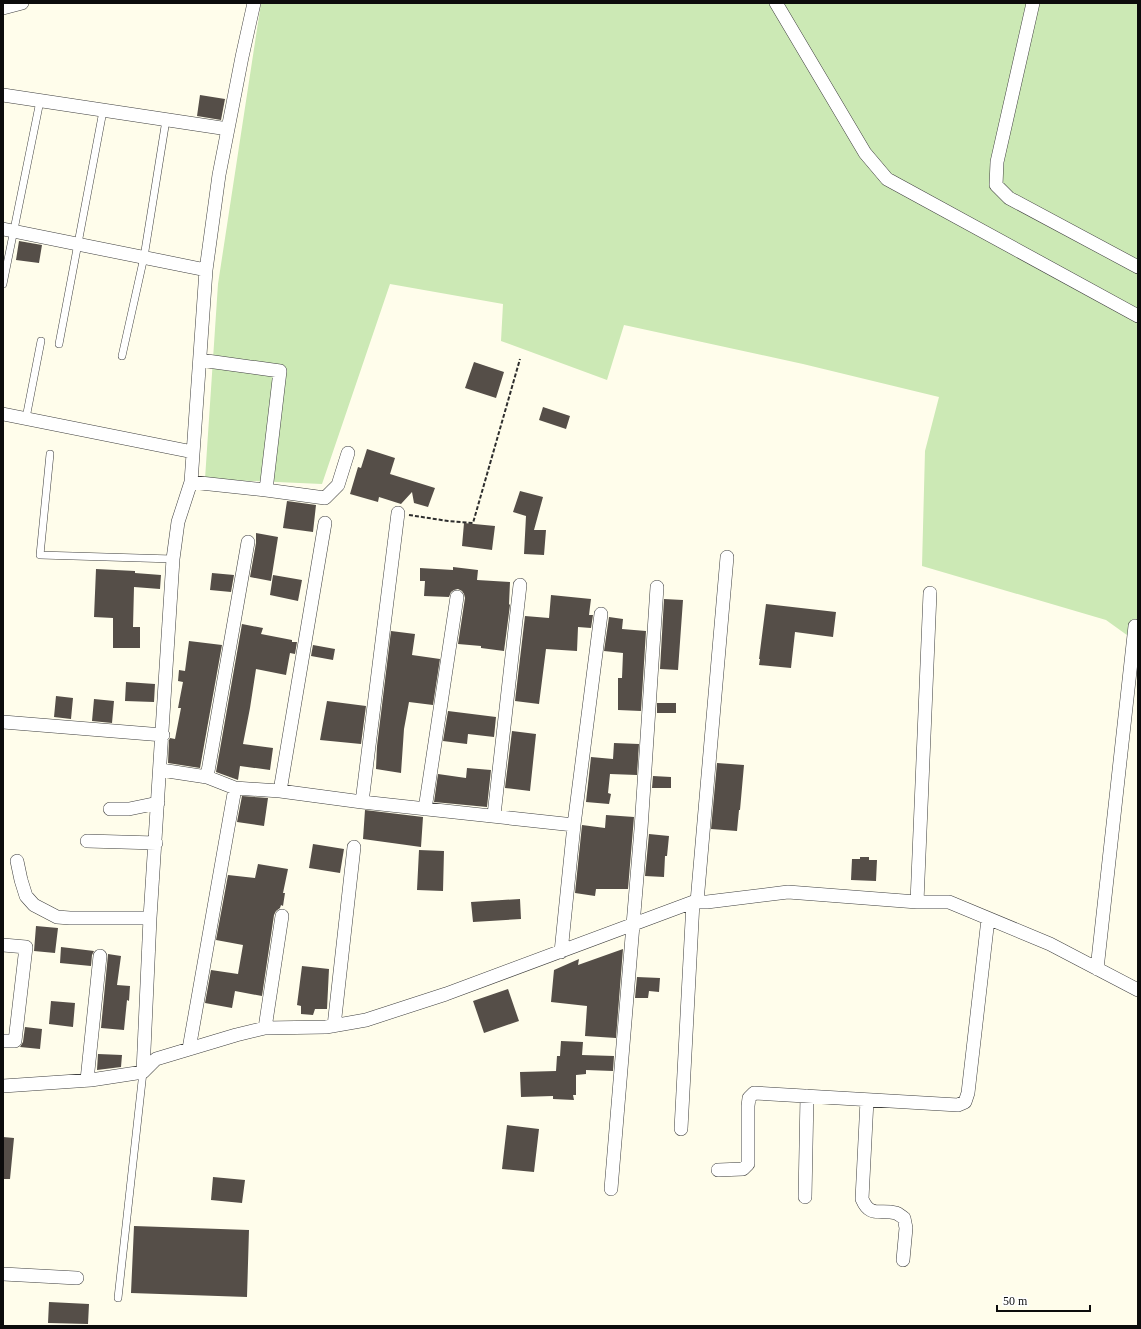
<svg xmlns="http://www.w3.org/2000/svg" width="1141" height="1329" font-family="'Times New Roman',serif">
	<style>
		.green { fill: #cce9b5 }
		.building { fill: #554e48 }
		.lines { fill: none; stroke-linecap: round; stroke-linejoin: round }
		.service-casing { stroke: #3f3f3f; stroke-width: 8 }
		.minor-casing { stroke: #3f3f3f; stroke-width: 14 }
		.path { stroke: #2e2e2e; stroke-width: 2; stroke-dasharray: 4 2; stroke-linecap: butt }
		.service { stroke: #fff; stroke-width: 7 }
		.minor { stroke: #fff; stroke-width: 13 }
	</style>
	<rect width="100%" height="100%" fill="#fffdeb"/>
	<!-- green -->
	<path class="green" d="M261,3H1138V643L1106,620L922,566L925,451L939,397L803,364L624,325L607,380L501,341L503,304L390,284L322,484L205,479L218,284Z"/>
	<!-- building -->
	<path class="building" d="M200,95L225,99L221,120L197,116Z
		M19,241L42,245L39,263L16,260Z
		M474,362L504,372L496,398L465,388Z
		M543,407L570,416L566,429L539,420Z
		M367,449L395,458L390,474L435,488L428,507L414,503L412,492L401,504L379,497L378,502L350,494L358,467L361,468Z
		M520,491L543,497L534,530H546L544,555L524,554L526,516L513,512Z
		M287,501L316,505L313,532L283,528Z
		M464,523L495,526L492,550L462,546Z
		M256,533L278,537L271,581L250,577L256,543Z
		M453,567L478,570L477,580L510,582L509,604L510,605L504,651L481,648V646L458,644L465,598L464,594L462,591L458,589L454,590L451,592L449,597L424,596L425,581H420V568L453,570Z
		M96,569L135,571V573L161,575L160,589L134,587L133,627H140V648H113V618L94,617Z
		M212,573L234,575L231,592L210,590Z
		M273,575L302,580L298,601L270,595Z
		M551,595L591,599L589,615H593L591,628L578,627L577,651L546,649L539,704L515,701L525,616L549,618Z
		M664,599L683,600L678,670L660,669Z
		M766,604L836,612L833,637L795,632L791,668L759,665L760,659H759Z
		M609,617L623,619L622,629L646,631L641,711L618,710V678H622L623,653L604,651Z
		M242,624L263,628L261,634L292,640V642H297L295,654L290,653L286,675L256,669L250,708L243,744L273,748L270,770L240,766L238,780L216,772Z
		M391,631L415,634L412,655L440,659L433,705L409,702L404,729L401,773L376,769L377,746Z
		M189,641L222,645L200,768L168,763L169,740L170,738L175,739L181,708H178L183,682L178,681L179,670L185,671Z
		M313,645L335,649L333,660L311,656Z
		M126,682L155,684L154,702L125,701Z
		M56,696L73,698L71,719L54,717Z
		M94,699L114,701L112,723L92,721Z
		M327,701L366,706L361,744L320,740Z
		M657,703H676V713H657Z
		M448,711L496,717L494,737L468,734L467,744L443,741Z
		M512,731L536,734L530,791L505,788Z
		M614,743L639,744L637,775L610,774L608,793L611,794L609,804L586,802L591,757L613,759Z
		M717,763L744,765L740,810H739L737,831L711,829Z
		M467,768L491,770L487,807L434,802L438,774L466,778Z
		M653,776L671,777V788H652Z
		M242,796L268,798L264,826L237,822Z
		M365,810L423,817L421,847L363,839Z
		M606,815L634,817L628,889H596L595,896L575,893L582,825L605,828Z
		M649,834L669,836L667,856H665L664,877L645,876Z
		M313,844L344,849L340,873L309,868Z
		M419,850L444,851L443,891L417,890Z
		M860,857H869V860H877L876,881L851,880L852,859H860Z
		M258,864L288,869L283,893H285L283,906L281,905L280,908L276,911L274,915L262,996L235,991L232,1008L205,1003L211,970L238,974L243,945L216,940L228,875L255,878Z
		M520,899L521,919L473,922L471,902Z
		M36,926L58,928L55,953L34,951Z
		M61,947L94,951L92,955L91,966L60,963Z
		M623,949L616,1038L585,1036L587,1006L551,1002L554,970L579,959L578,965Z
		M108,954L121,956L117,985L130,986L129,1001L127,1000L124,1030L101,1028Z
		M302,966L329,969L327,1009H315L313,1015L301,1014V1006L297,1005Z
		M637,977L660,978L659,992L649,991L648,998H635Z
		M508,989L519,1021L484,1033L473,1001Z
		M51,1001L75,1003L73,1027L49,1024Z
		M25,1027L42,1029L40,1049L20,1047L23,1042Z
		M561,1041L583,1042L582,1055L614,1056L613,1071L586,1070V1074L576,1075V1095H573L574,1100L553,1099V1096L521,1097L520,1072L556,1071L557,1056H560Z
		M98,1054L122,1055L121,1067L97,1070Z
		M507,1125L539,1129L534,1172L502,1169Z
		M3,1137L14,1138L10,1179H3Z
		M213,1177L245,1180L242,1203L211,1200Z
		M134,1226L249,1230L247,1297L131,1293Z
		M49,1302L89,1304L88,1324L48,1323Z"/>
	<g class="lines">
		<defs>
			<path id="service" d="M3,284L40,101
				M59,344L103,111
				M122,356L144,257L166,120
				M26,418L41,341
				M50,454L40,555L173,559
				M118,1298L143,1072"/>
			<path id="minor" d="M776,3L865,153L887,179L1138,316
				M1033,3L997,162L996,185L1009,198L1138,267
				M3,8L22,3
				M3,95L228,129
				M3,229L206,270
				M200,360L280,371L266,490L325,498L338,485L348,453
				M3,414L193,452
				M191,482L266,490
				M3,722L163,735
				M161,770L207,777L235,788L280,791L362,802L574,825
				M207,777L248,542
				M280,791L325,523
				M362,802L398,513
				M110,809H129L158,803
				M425,809L457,597
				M494,815L520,585
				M87,841L156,843
				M17,861L21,880L26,896L34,905L57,917L70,918H150
				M697,902L727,557
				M917,902L930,593
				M3,945L26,947L15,1041H3
				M561,952L574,825L601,614
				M1097,969L1135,626
				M334,1026L354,847
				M265,1028L282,916
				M189,1049L235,788
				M143,1072L150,918L173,559L178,522L191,482L206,270L219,175L242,57L254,3
				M87,1080L100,956
				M3,1086L91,1080L143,1072L156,1059L236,1035L265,1028L326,1027L366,1020L446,994L693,902H707L788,892L917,902H949L1050,944L1138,990
				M867,1100L862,1199C870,1218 880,1209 896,1213C899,1214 902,1217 904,1218L906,1228L903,1260
				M681,1129L693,902
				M718,1170L743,1169L748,1164V1106L749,1098L754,1093L958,1105L965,1102L968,1093L988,919
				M611,1189L641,829L657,587
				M805,1197L807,1096
				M3,1274L77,1278"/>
		</defs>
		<!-- service casing -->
		<use href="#service" class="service-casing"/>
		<!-- minor casing -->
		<use href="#minor" class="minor-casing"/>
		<!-- path -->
		<path class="path" d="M409,515L448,521L473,523L520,359"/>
		<!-- service -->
		<use href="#service" class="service"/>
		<!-- minor -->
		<use href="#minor" class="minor"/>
	</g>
	<!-- border -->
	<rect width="1141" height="1329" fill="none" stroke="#0c0c0c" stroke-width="8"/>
	<!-- scale -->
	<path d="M997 1305v6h93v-6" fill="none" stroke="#0c0c0c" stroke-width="2"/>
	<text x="1003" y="1305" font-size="12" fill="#0c0c0c" stroke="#ffffff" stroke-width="3" paint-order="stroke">50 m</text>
</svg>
